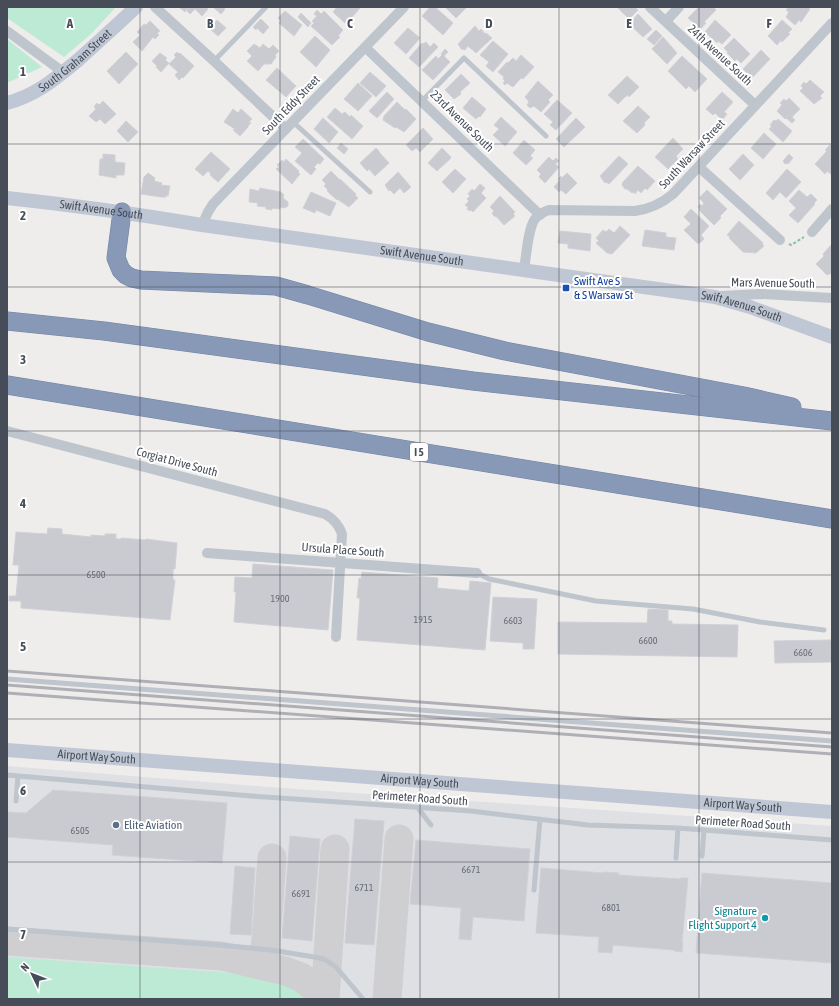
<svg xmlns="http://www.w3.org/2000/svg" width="839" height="1006" font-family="'Asap Condensed',sans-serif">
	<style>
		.airport { fill: #dee0e4 }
		.green { fill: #bdead4 }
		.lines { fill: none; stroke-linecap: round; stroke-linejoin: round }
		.taxiway { stroke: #cfced1; stroke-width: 29 }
		.building { fill: #cacad1; stroke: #d0d1d7 }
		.highway-casing { stroke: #7284a3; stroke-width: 19 }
		.path { stroke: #78c5a8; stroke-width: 2; stroke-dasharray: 3 2; stroke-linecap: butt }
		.lane { stroke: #bec5cd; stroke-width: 5 }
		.street { stroke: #bec5cd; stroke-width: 10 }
		.secondary { stroke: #c0c7d4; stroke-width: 14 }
		.highway { stroke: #8799b7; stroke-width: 18 }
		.rail { stroke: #afb0b6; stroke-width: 3 }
		.grid { fill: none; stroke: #464d58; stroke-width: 1; stroke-opacity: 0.55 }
		.transit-dot { fill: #1a4fb4; stroke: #fff; stroke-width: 1.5 }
		.service-dot { fill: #5c6f8a; stroke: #fff; stroke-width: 1.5 }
		.culture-dot { fill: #0f9aa8; stroke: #fff; stroke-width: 1.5 }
		.labels { text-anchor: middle; stroke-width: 4; stroke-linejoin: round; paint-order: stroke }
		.number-label { font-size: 10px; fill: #676c76 }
		.shield { fill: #fff; stroke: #7e828a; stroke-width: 1 }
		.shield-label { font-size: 11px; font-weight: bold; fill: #464d58 }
		.street-label { font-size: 12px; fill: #464d58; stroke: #fff }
		.transit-label { font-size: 12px; fill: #164399; stroke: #fff; text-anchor: start }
		.service-label { font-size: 12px; fill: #4e5e75; stroke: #fff; text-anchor: start }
		.culture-label { font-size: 12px; fill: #0d838f; stroke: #fff; text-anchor: end }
		.grid-label { font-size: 13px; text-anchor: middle; font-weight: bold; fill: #464d58; stroke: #fff; stroke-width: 4; stroke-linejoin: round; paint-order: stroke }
	</style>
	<rect width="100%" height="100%" fill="#efecec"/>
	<!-- airport -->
	<path class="airport" d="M7,766L268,787L832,826V999H7Z"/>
	<!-- green -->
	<path class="green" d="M7,7H116L91,34L64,57L7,18Z
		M7,39L42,67L7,83Z
		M7,957L245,974L282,978L302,984L317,999H7Z"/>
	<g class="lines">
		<!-- taxiway -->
		<path class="taxiway" d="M7,941L222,956L285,971L301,977L317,990L325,999
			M264,966L272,858
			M325,999L335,849
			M387,999L399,839"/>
	</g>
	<!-- building -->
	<path class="building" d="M179,7H206L208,9L202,16L195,9L190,14L187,11L188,8L185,12Z
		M213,7H223L225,9L221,14Z
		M337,7H361L346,24L333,12Z
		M430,7H435L453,23L443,35L422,16Z
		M445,7H467L456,18Z
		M617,7H635L638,10L629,19Z
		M699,7H713L716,10L704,22L706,23L698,32L693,27L695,24L688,18Z
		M789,7H807L810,9L801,22L799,20L795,25L786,17L789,12L786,10Z
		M317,10L321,14L324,11L343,30L338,36L340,37L332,45L311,26L314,23L312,21L317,16L314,14Z
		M285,11L302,25L294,36L279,23L281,21L278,18Z
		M301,13L311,23L308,27L298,17Z
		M638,14L652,29L643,37L629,24Z
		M261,19L269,27L263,34L257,28L256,30L253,27Z
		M217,20L226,28L218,36L210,29Z
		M715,20L731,35L722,44L718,41L717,43L705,32Z
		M782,20L792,29L788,33L790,34L782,42L781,40L777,45L768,36Z
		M150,21L160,31L157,33L159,35L155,39L153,37L142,51L133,42L140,35L137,32L144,24L146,25Z
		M475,26L479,31L481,29L485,34L486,33L492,38L476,53L468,46L465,50L463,49L462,50L458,44Z
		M408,28L420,38L406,54L394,43Z
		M656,30L662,36L654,45L647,39Z
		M315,36L330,50L316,67L300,52Z
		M663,37L677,53L667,64L652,49Z
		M734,38L750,54L741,63L737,59L735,61L727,53L728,52L724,48Z
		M493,41L508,54L493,72L486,66L489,62L480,55Z
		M426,42L430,47L434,43L438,47L419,67L409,58L422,43L423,44Z
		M254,44L260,48L263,44L269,49L273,45L279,51L275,55L276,57L271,64H264L258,71L247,61L252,56L247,51Z
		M445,49L448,52L444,56L450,62L433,80L422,70L436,56L438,59L442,55L441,54Z
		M761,50L770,59L752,78L743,69Z
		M126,52L138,64L119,84L107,71Z
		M177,52L179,54L180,53L194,66L183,78L182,77L179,80L175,75L178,72L169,64L176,57L174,55Z
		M160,53L167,58L165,60L169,63L161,72L156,67L157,66L152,61Z
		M521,55L534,67L523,79L521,78L513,87L507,83L505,85L503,83L505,81L503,79L504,77L498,72L507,62L508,63L513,58L516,61Z
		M682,56L707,79L695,92L689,86L686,89L668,71Z
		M277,68L296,86L286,97L266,80Z
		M370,72L386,86L376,97L360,83Z
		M461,74L470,83L460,92L461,94L454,99L445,90Z
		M627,76L639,87L629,97L628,95L625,97L618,104L608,95Z
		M810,80L824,92L820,96L822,98L814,104L800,91L803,88L801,86L804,82L806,84Z
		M538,81L553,95L548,100L550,102L541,112L534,106L530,108L527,105L529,102L525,97Z
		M358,83L372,96L358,111L344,99Z
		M387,92L394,99L377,118L369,111Z
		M722,92L733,102L724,112L727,114L722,120L715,113L713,115L706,109Z
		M472,97L486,109L480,117L479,116L476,119L463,108Z
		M789,98L800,109L792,117L795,120L792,123L786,118L785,119L777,111L782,105L780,103L784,99L786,101Z
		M557,100L572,113L556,130L550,125L553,122L544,114Z
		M103,101L116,114L105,124L100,119L96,122L89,116L96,109L94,107L97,103L99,105Z
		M397,102L405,110L406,109L416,119L404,132L396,127L395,128L383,120L384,116Z
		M638,106L650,117L644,123L645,125L637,133L623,121Z
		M335,108L342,114L345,112L350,117L351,115L363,126L352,139L327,117Z
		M233,109L238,113L241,109L252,119L249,122L251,123L248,126V127L240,136L233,130L235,129L224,122Z
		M501,117L517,132L505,146L493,135L499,129L494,125Z
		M323,118L338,132L329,143L314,129Z
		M576,118L585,127L564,147L556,139Z
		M778,119L792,131L783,142L769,129L772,126L770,125L774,120L776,121Z
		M126,121L138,132L128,142L117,131Z
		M423,128L433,139L420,152L416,148L412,151L406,145Z
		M764,133L776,144L763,159L751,148Z
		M673,138L683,149L676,156L678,159L668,169L655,157Z
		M303,139L324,159L320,164L318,163L314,167L316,169L311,175L295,161L302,153L295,147Z
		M524,140L535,150L530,156L533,158L526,165L513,153Z
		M341,143L348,149L344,154L337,148Z
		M832,143V175L827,171L825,174L815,164L827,151L825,150Z
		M376,148L379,151V152L389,163L375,176L369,169L367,171L360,163Z
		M442,148L451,157L450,159L437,171L428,163Z
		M211,152L230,169L218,182L210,175L211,174L208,171L203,176L195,169Z
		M103,154L115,155V162L125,163L124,175H116V178L99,175L100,159H103Z
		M743,154L754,165L740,180L729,169Z
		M789,154L793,158L788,164L787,163L785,164L783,161Z
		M619,156L628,164L609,184L606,182L605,183L600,176Z
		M549,157L553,161L556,158L559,161L555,164L559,167L545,183L539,177L541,174L537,170Z
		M286,159L299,171L298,172L300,174L292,184L276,169L279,167L277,165L282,160L284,162Z
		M638,166L655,181L647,190L645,188L641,193L638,190L635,194L634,192L632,193L627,189H625L622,185L623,182Z
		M455,169L466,179L453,193L442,182Z
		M787,169L801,182L786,198L780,192L773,200L766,193Z
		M331,171L339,179L338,181L340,179L356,194L355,195L358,198L349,207L337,199V200L327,191L328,190L324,186L326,184L322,180Z
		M398,172L411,187L404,193L400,188L394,194L390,190L389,191L385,185Z
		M148,173L155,178L154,181L162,183L161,185L170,186L168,196L166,195V197H161L141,194L144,177Z
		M567,173L577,183L566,194L561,190L559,192L554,187L560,180L558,179L561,176L562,178Z
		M480,184L485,188L481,193L486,198L473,212L471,210L470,211L467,209L468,207L465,205L469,201L467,199L470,196L468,194L472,189L474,191Z
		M260,188L281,192L284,195L283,198L288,202V206L284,208L280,207V209L272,208V210L266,209V207L257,206L258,203L249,202L250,189L259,191Z
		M707,190L727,209L720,216L721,218L714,225L699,210L700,209L698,207L700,204L702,206L704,203L699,198Z
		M799,190L807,197L811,194L817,200L814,203L815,204L798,223L789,215L796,208L789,201Z
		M311,192L336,203L330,216L316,210L315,213L303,208Z
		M500,196L515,212L513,214L515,216L504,225L497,217L494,216L492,213L494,211L490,207Z
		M691,209L709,226L701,235L704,239L700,243H697L684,230L691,224L684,217Z
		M739,221L763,243L762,244L764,246L756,253L743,252L729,238L730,237L727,235Z
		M620,226L630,235L612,254L607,253L596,243L599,241L596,238L603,230L606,232L609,229L614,233Z
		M645,230L666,233V237L676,238L674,250L642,246Z
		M560,231L591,234L590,251L568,248V244L558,243Z
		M832,244V273L827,275L816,264L824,256L823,254Z
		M48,528L62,529V534L91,537V535L105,536V534H116V539H121V538L145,540L146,539L177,543L175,569H173V580H175L170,620L21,608V601H9V596H16L19,565H13L16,532L47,534Z
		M253,564L333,570L328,630L234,622L236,592H234L235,577L252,578Z
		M362,572L438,578L437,588L469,591L470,581L491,583L485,650L357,640L360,598H357L359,578L361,579Z
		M493,597L537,599L534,649H523V643L490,641Z
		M648,609L668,610V621H672V624L738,625L737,657L558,654V622L647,623Z
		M832,640V662L775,663L774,641Z
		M53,790L227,803L222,863L112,855L113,845L7,837V812L26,813Z
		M355,819L384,821L374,945L345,943Z
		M290,836L320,839L312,941L282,938Z
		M416,840L530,849L524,921L473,917L471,940L459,939L461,908L410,904Z
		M235,866L255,868L251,935L230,934Z
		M541,868L603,873V872L619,873L618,875L680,879L681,878H688L682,942H683L682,952L674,951V950L613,945L612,953L598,952L599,937L536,933Z
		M702,873L832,883V963L696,953Z"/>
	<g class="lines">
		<defs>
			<path id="highway" d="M122,212L116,258L121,270L126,275L132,278L141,280L185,282L276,286L308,295L428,332L505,351L744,396L792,407
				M7,321L104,331L473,381L832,421
				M7,385L832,519"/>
		</defs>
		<!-- highway casing -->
		<use href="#highway" class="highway-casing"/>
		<!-- path -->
		<path class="path" d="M789,244L791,245L804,237"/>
		<!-- lane -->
		<path class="lane" d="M214,61L266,7
			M422,101L464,58L546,136
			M293,122L370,192
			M477,573L489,579L596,601L693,609L760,622L824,630
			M7,679L832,741
			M7,775L251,796L471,811L588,825L678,828L832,840
			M16,801L18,776
			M418,808L431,825
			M702,856L704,830
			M676,858L678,828
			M534,890L540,819
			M7,929L219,945L271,950L314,957L324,959L336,967L363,999"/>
		<!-- street -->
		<path class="street" d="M155,7L214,61L286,129
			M650,7L755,105
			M666,21L679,7
			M7,31L63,72
			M365,47L540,215
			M699,167L780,240
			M202,225L208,212L213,204L404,7
			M812,232L832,209
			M524,270C526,258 528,228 535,219C538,215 543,212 549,210L635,211C650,209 661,204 673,194L832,23
			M721,296L761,294L832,298
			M7,431L325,514C334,519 339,525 342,534L336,637
			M207,553L477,573"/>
		<!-- secondary -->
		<g class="secondary">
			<path id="s1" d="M7,103C35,96 55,79 77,61C97,43 117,25 136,7"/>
			<path id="s2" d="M7,198C73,205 137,214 202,225L715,297L750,307L832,337"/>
			<path id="s3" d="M7,750L832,812"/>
		</g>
		<!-- highway -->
		<use href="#highway" class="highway"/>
		<!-- rail -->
		<path class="rail" d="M7,671L832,733
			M7,685L832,747
			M7,693L832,754"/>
	</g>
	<!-- grid -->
	<path class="grid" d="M140,7V999M280,7V999M420,7V999M559,7V999M699,7V999M7,144H832M7,287H832M7,431H832M7,575H832M7,719H832M7,862H832"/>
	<!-- markers -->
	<rect class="transit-dot" x="562" y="284" width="8" height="8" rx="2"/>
	<circle class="service-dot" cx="116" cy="825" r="4"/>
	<circle class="culture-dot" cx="765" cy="918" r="4"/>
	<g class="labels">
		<!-- number labels -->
		<g class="number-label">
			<text x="96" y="578">6500</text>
			<text x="280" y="602">1900</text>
			<text x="423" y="623">1915</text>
			<text x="513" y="624">6603</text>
			<text x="648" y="644">6600</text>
			<text x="803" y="656">6606</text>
			<text x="80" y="834">6505</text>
			<text x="471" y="873">6671</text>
			<text x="364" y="891">6711</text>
			<text x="301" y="897">6691</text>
			<text x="611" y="911">6801</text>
		</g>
		<!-- shield labels -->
		<rect class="shield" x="410" y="443" width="18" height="18" rx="3"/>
		<g class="shield-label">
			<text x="419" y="456">I 5</text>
		</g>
		<!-- street labels -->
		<g class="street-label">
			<text transform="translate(720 55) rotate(43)" y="4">24th Avenue South</text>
			<text dy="4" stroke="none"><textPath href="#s1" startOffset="81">South Graham Street</textPath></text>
			<text transform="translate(291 105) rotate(-46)" y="4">South Eddy Street</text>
			<text transform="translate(462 121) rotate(44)" y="4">23rd Avenue South</text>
			<text transform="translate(692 154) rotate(-47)" y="4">South Warsaw Street</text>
			<text dy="4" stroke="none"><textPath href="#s2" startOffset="95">Swift Avenue South</textPath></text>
			<text dy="4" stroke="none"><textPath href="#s2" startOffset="419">Swift Avenue South</textPath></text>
			<text transform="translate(773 283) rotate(1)" y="4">Mars Avenue South</text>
			<text dy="4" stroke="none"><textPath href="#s2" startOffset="743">Swift Avenue South</textPath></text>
			<text transform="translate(177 462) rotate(15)" y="4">Corgiat Drive South</text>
			<text transform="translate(343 550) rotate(4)" y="4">Ursula Place South</text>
			<text dy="4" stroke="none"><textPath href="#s3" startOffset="90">Airport Way South</textPath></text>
			<text dy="4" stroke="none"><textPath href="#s3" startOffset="414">Airport Way South</textPath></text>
			<text transform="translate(420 798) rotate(4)" y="4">Perimeter Road South</text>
			<text dy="4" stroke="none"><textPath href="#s3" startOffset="738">Airport Way South</textPath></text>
			<text transform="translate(743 823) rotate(4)" y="4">Perimeter Road South</text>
		</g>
		<!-- transit labels -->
		<g class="transit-label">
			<text x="574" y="285">Swift Ave S<tspan x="574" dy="14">&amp; S Warsaw St</tspan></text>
		</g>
		<!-- service labels -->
		<g class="service-label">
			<text x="124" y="829">Elite Aviation</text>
		</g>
		<!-- culture labels -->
		<g class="culture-label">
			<text x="757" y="915">Signature<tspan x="757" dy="14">Flight Support 4</tspan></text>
		</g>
	</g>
	<g class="grid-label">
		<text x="70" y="28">A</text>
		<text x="210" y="28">B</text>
		<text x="350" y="28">C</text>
		<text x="489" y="28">D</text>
		<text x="629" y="28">E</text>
		<text x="769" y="28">F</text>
		<text x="23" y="76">1</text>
		<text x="23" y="220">2</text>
		<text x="23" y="364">3</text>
		<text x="23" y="508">4</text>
		<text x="23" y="651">5</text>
		<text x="23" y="795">6</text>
		<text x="23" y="939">7</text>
	</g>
	<!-- border -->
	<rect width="839" height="1006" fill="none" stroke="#464d58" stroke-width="16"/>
	<!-- north arrow -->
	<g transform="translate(32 974) rotate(313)" stroke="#ffffff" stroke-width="3" paint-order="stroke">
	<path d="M0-3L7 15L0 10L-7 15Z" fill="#464d58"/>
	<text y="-6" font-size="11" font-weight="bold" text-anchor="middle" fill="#464d58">N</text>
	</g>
</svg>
